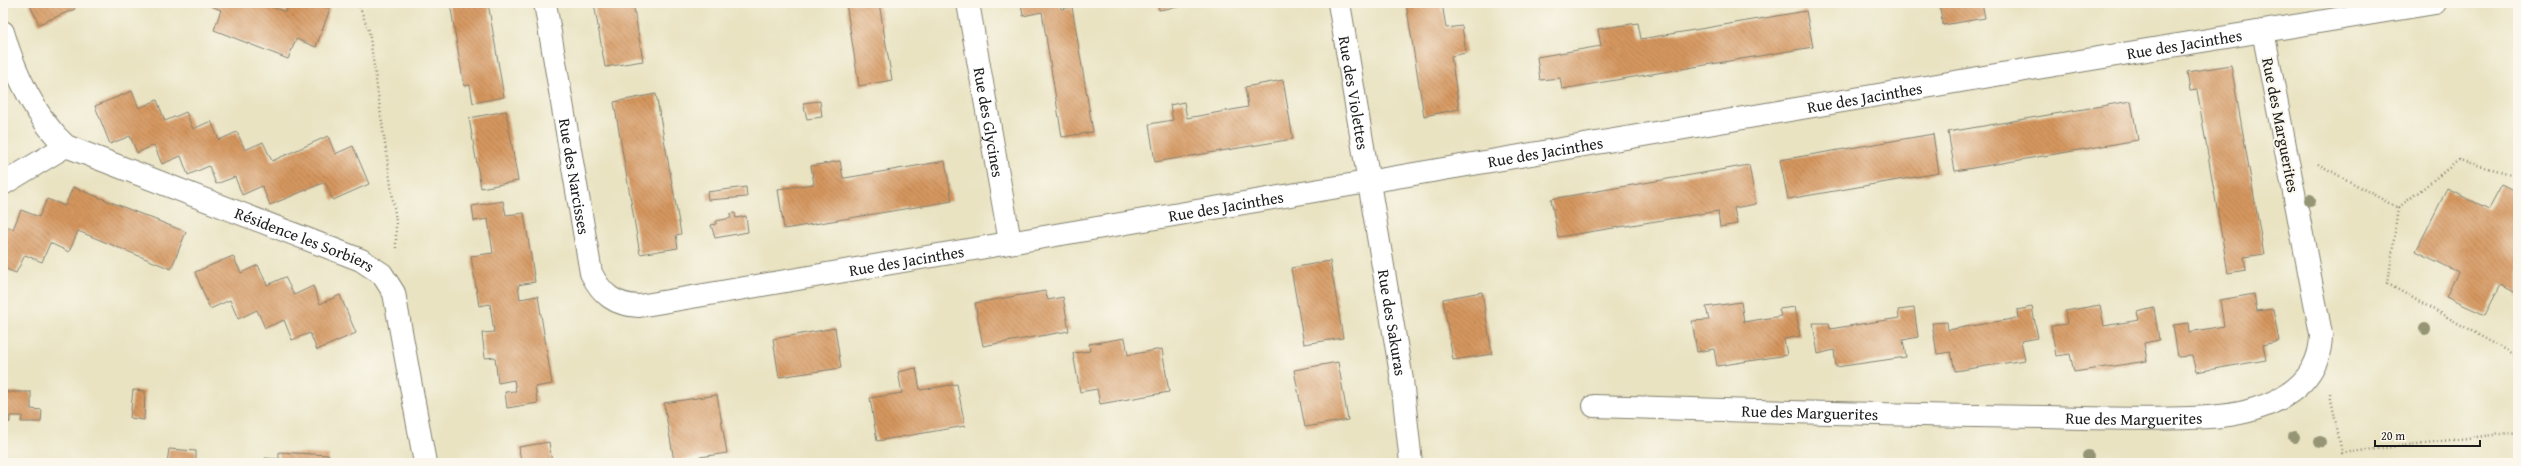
<svg xmlns="http://www.w3.org/2000/svg" width="2521" height="466" font-family="'Gentium Book Plus',serif">
	<style>
		.building { fill: url(#building-back-hatch) }
		.lines { fill: none; stroke-linecap: round; stroke-linejoin: round }
		.street-casing { stroke: #82806f; stroke-width: 24 }
		.path { stroke: #82806f; stroke-width: 2.5; stroke-dasharray: 1 3; stroke-linecap: butt }
		.street { stroke: #fff; stroke-width: 22 }
		.tree { fill: #959575 }
		.labels { text-anchor: middle; stroke-width: 4; stroke-linejoin: round; paint-order: stroke }
		.street-label { font-size: 16px; fill: #1c1c1c; stroke: #fbf7ec }
	</style>
	<defs>
		<pattern id="building-back-hatch" width="6" height="6" patternUnits="userSpaceOnUse"><rect width="6" height="6" fill="#d5965e"/><path d="M-1 5l2 2M0 0l6 6M5-1l2 2" fill="none" stroke="#ac7a4d"/></pattern>
	</defs>
	<rect width="100%" height="100%" fill="#fbf7ec"/>
	<filter id="ink" filterUnits="userSpaceOnUse"><feTurbulence type="fractalNoise" baseFrequency=".025" numOctaves="2"/><feDisplacementMap in="SourceGraphic" scale="8" xChannelSelector="R" yChannelSelector="G"/><feConvolveMatrix kernelMatrix="1 2 1 2 8 2 1 2 1" color-interpolation-filters="sRGB"/></filter>
	<filter id="wash" filterUnits="userSpaceOnUse"><feTurbulence type="fractalNoise" baseFrequency=".012" numOctaves="4" result="noise"/><feDisplacementMap in="SourceGraphic" scale="16" xChannelSelector="R" yChannelSelector="G"/><feGaussianBlur stdDeviation="0.9" result="paint"/><feColorMatrix in="noise" values="0 0 0 0 0 0 0 0 0 0 0 0 0 0 0 0 0 1.4 0 .05"/><feComposite in="paint" operator="in"/></filter>
	<g filter="url(#wash)">
		<rect width="100%" height="100%" fill="#e9e3c2"/>
		<g id="blocks">
			<!-- building -->
			<path class="building" d="M29,3H73L75,9L39,24Z
				M204,3H261L286,12L289,3H316L330,9L316,47L296,39L288,59L214,30L221,10Z
				M450,3H488L504,97L473,103L470,85L464,86Z
				M594,3H633L643,61L605,67Z
				M846,3H879L892,80L859,86Z
				M1021,3H1060L1061,9L1072,7L1093,132L1062,137L1042,12L1023,16Z
				M1158,3H1194V4L1159,10Z
				M1406,3H1442L1446,28L1462,26L1466,53L1451,56L1459,109L1424,116Z
				M1939,3H1982L1985,18L1943,25Z
				M1806,11L1813,47L1562,89L1560,78L1540,80L1537,57L1601,46L1598,29L1638,23L1641,39Z
				M2231,65L2264,254L2244,257L2246,270L2228,273L2197,90L2190,91L2187,72Z
				M1283,80L1293,139L1155,162L1149,124L1173,120L1170,105L1184,102L1187,118L1248,107L1245,87Z
				M132,91L139,108L157,100L165,121L186,112L193,129L211,121L219,140L237,132L245,150L263,142L272,161L328,136L335,154L353,146L369,184L333,200L325,182L270,205L262,186L242,195L235,177L216,184L209,166L188,175L181,156L162,164L154,145L137,153L130,136L110,144L95,106Z
				M656,94L681,234L676,235L678,248L640,254L614,102Z
				M820,101L822,117L807,119L803,103Z
				M2131,101L2138,140L1955,171L1948,132Z
				M506,111L518,181L481,188L469,118Z
				M1933,134L1939,173L1788,199L1780,160Z
				M840,161L843,178H845L945,161L952,201L784,229L778,189L814,184L811,166Z
				M1749,165L1756,204L1734,208L1737,224L1720,227L1718,211L1558,237L1551,199Z
				M2502,185L2518,193V299L2516,292L2501,284L2485,315L2446,297L2458,272L2416,251L2447,189L2489,209Z
				M73,187L186,232L171,269L78,231L69,252L50,243L42,262L25,255L16,273L3,268V225L13,229L21,210L39,217L47,199L65,206Z
				M746,187L747,197L708,200L707,192Z
				M503,201L506,215L524,213L535,282L518,285L520,299L538,296L552,384L535,387L538,403L507,408L505,392L516,391L514,380L498,383L495,357L485,358L482,333L494,332L490,304L479,306L471,256L493,253L488,219L474,221L472,206Z
				M735,213L736,218L746,216L748,232L715,238L711,225L716,224V221L731,218L730,214Z
				M233,256L241,273L258,265L267,285L285,277L294,295L313,286L320,304L340,295L356,333L317,350L310,333L292,340L284,320L265,328L257,310L238,319L230,300L210,309L195,272Z
				M1330,261L1343,338L1304,344L1291,268Z
				M1045,291L1048,300L1063,297L1069,331L983,346L975,303Z
				M1482,292L1492,354L1453,360L1443,299Z
				M2254,294L2257,311L2273,309L2279,341L2263,345L2266,360L2196,372L2192,356L2178,357L2173,325L2188,323L2189,332L2224,326L2220,300Z
				M1741,302L1744,322L1781,316L1779,309L1795,307L1800,336L1784,339L1787,355L1717,366L1714,349L1697,352L1692,321L1709,320L1706,307Z
				M2100,305L2104,326L2139,320L2137,312L2154,308L2159,340L2144,343L2147,361L2074,372L2070,354L2056,356L2051,326L2067,324L2065,311Z
				M2032,307L2038,338L2021,341L2025,360L1955,371L1951,352L1937,354L1932,323L1947,322L1948,330L2018,318L2017,310Z
				M1914,308L1918,337L1903,340L1906,357L1836,367L1834,350L1818,354L1813,323H1829L1830,329L1899,318L1898,310Z
				M835,328L841,368L779,377L773,339Z
				M1125,338L1128,355L1162,349L1169,392L1100,404L1097,389L1080,392L1073,353L1090,351L1089,344Z
				M1338,362L1348,420L1305,427L1294,370Z
				M916,368L920,390L957,384L965,426L877,441L870,398L902,393L898,372Z
				M133,390L145,391L144,420L130,418Z
				M3,392H31V409L42,410L41,422H21L22,416H10V422H3Z
				M717,395L727,453L674,461L664,403Z
				M549,442L552,463H521L519,447Z
				M169,449L196,451V463H167Z
				M279,452L329,455L328,463H265V458L279,459Z"/>
		</g>
	</g>
	<g filter="url(#ink)">
		<use href="#blocks" fill-opacity="0" stroke="#82806f" stroke-width="1"/>
		<g class="lines">
			<defs>
				<g id="street">
					<path id="s1" d="M545,3L591,273C602,295 615,305 639,306L2037,68L2435,3"/>
					<path id="s2" d="M968,3L1010,242"/>
					<path id="s3" d="M1339,3L1402,380L1411,463"/>
					<path id="s4" d="M3,32C14,71 36,119 66,146L361,260L382,274L394,293L425,463"/>
					<path d="M3,184L66,146"/>
					<path id="s5" d="M1594,406C1744,411 1893,415 2043,417C2092,418 2141,420 2190,418C2212,417 2234,416 2255,409C2291,398 2321,375 2321,334L2263,31"/>
				</g>
			</defs>
			<!-- street casing -->
			<use href="#street" class="street-casing"/>
			<!-- path -->
			<path class="path" d="M358,3L369,31L396,221V248
				M2318,164L2398,208L2459,160L2518,176
				M2398,208L2388,284L2518,357
				M2330,394L2342,453L2518,432"/>
			<!-- street -->
			<use href="#street" class="street"/>
		</g>
		<!-- trees -->
		<g class="tree">
			<circle cx="2310" cy="200" r="6"/>
			<circle cx="2425" cy="329" r="6"/>
			<circle cx="2294" cy="437" r="6"/>
			<circle cx="2320" cy="442" r="6"/>
			<circle cx="2088" cy="456" r="6"/>
		</g>
	</g>
	<g class="labels">
		<!-- street labels -->
		<g class="street-label">
			<text dy="6" stroke="none"><textPath href="#s1" startOffset="1903">Rue des Jacinthes</textPath></text>
			<text dy="6" stroke="none"><textPath href="#s3" startOffset="91">Rue des Violettes</textPath></text>
			<text dy="6" stroke="none"><textPath href="#s1" startOffset="1579">Rue des Jacinthes</textPath></text>
			<text dy="6" stroke="none"><textPath href="#s2" startOffset="121">Rue des Glycines</textPath></text>
			<text transform="translate(2281 125) rotate(79)" y="6">Rue des Marguerites</text>
			<text dy="6" stroke="none"><textPath href="#s1" startOffset="1255">Rue des Jacinthes</textPath></text>
			<text dy="6" stroke="none"><textPath href="#s1" startOffset="176">Rue des Narcisses</textPath></text>
			<text dy="6" stroke="none"><textPath href="#s1" startOffset="931">Rue des Jacinthes</textPath></text>
			<text dy="6" stroke="none"><textPath href="#s4" startOffset="388">Résidence les Sorbiers</textPath></text>
			<text dy="6" stroke="none"><textPath href="#s1" startOffset="607">Rue des Jacinthes</textPath></text>
			<text dy="6" stroke="none"><textPath href="#s3" startOffset="324">Rue des Sakuras</textPath></text>
			<text dy="6" stroke="none"><textPath href="#s5" startOffset="216">Rue des Marguerites</textPath></text>
			<text dy="6" stroke="none"><textPath href="#s5" startOffset="540">Rue des Marguerites</textPath></text>
		</g>
	</g>
	<!-- margin -->
	<rect width="2521" height="466" fill="none" stroke="#fbf7ec" stroke-width="16"/>
	<!-- scale -->
	<path d="M2375 440v6h105v-6" fill="none" stroke="#1c1c1c" stroke-width="2"/>
	<text x="2381" y="440" font-size="12" fill="#1c1c1c" stroke="#fbf7ec" stroke-width="3" paint-order="stroke">20 m</text>
</svg>
